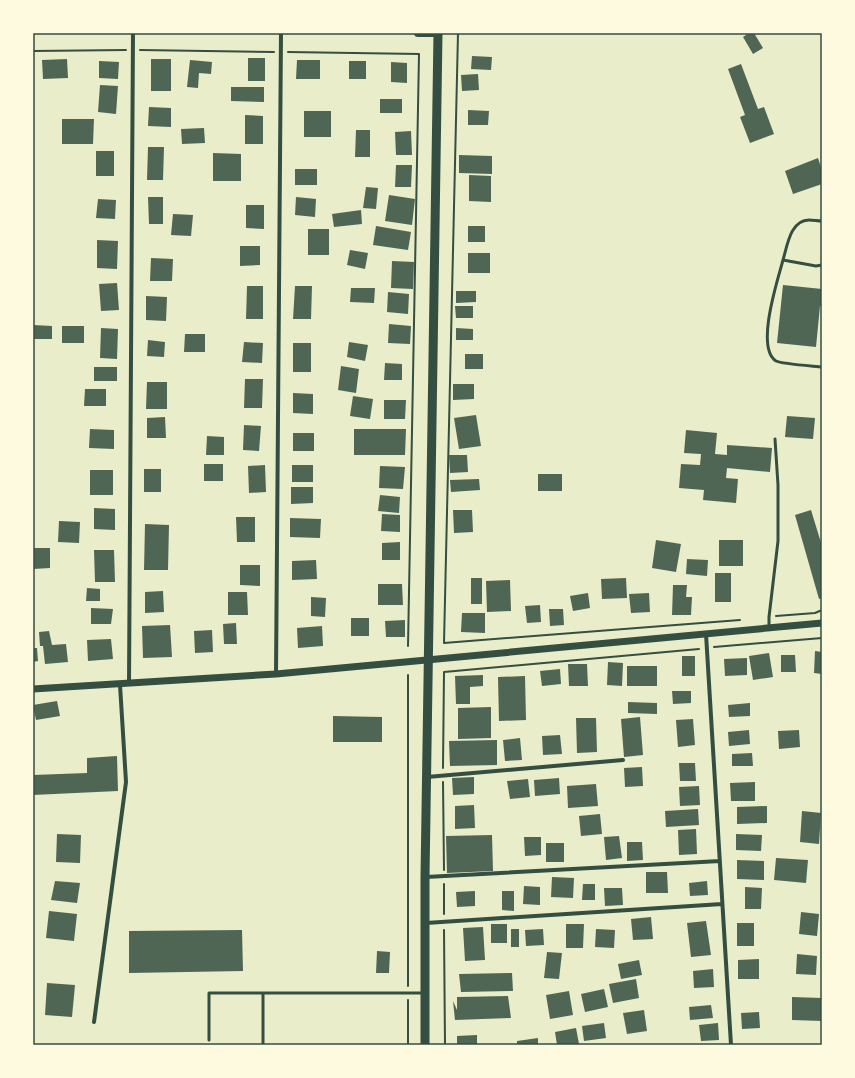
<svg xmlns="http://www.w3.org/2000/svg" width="855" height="1078" font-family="'Playfair Display',serif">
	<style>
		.building { fill: #4f6655 }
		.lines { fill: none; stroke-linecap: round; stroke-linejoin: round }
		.path { stroke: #344e41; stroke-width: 2 }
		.service { stroke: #344e41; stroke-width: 3 }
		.minor { stroke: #344e41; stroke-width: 4 }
		.tertiary { stroke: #344e41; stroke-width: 7 }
		.secondary { stroke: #344e41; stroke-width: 8 }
		.primary { stroke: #344e41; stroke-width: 9 }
		.neatline { fill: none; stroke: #344e41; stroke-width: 1.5 }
	</style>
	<rect width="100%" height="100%" fill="#e9edc9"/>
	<!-- building -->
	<path class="building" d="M749,33H754L763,48L753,54L743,37Z
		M472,56L492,57L491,70L471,69Z
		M248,58H265V81H248Z
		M67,59L68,78L43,79L42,60Z
		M151,59H171V91H151Z
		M190,60L212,62L211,74L199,73L198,88L187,87Z
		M297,60H320V79H296Z
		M99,61L119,62L118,79L99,78Z
		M349,61H366V79H349Z
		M391,62L407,63V83L391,82Z
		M741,64L758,109L764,107L774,134L750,143L740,117L745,115L728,69Z
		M478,74L479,90L462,91L461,75Z
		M100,85L118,86L116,114L98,112Z
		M231,87H264V102L231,101Z
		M380,99H402V113H380Z
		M149,107L171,108V127L148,126Z
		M468,110L489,111L488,125H468Z
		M304,111H331V137H304Z
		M245,115L263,116V144H245Z
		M62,119H94L93,144H62Z
		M204,128L205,143L182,144L181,129Z
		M356,130H370V157H355Z
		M411,131L412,155H396L395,132Z
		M148,147H164L163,180H147Z
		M96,151H114V176H96Z
		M213,153L241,154V181H213Z
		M459,155L492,156V174L459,173Z
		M818,158L822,170V184L793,194L785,171Z
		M396,165H412L411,187H395Z
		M295,169H317V185H295Z
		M469,175L491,176V202L469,201Z
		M366,187L378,188L376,209L363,208Z
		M389,195L415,199L412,225L385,221Z
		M148,197H163V224H149Z
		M296,197L316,199L315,217L295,215Z
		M98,199L116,200L115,219L96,218Z
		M246,205H264V229L246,228Z
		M361,210L362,224L334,227L332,214Z
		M173,214L193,215L191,236L171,235Z
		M376,226L411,232L408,250L373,245Z
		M468,226H485V242H468Z
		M308,229H329V255H308Z
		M97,240L118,241L117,269L97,268Z
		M240,246H260V265L240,266Z
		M350,250L368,253L365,269L347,265Z
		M468,253H490V273H468Z
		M151,258L173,259L172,281H150Z
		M392,261L414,262L413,289L391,288Z
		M117,283L119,310L101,311L99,284Z
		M783,285L822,289V306H820L816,347L777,343Z
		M247,286H263V319H246Z
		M295,286H312L311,319H293Z
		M351,288H375L374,303L350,302Z
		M456,291H476V302L456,303Z
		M388,292L409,294L408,314L387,312Z
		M146,296L167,297L166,321L146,320Z
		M455,306H473V318H456Z
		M389,324L411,326L410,344L388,343Z
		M33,325L52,326V339H33Z
		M62,326H84V343H62Z
		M101,328L118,329L117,359L100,358Z
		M456,328L473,329V340H456Z
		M185,334H205V352H184Z
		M148,340L165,342L164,357L147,356Z
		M244,342L263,343L262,363L242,362Z
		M349,342L368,345L365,361L347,357Z
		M293,343H311V372H293Z
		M465,354H483V369H465Z
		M385,363L402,364V380H384Z
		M341,366L359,369L356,393L338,390Z
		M94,367H117V381H94Z
		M245,379H263L262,408H244Z
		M147,382H167V409H146Z
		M453,384H474V399L453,400Z
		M85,389H106V406H84Z
		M293,393L313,394V414L293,413Z
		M353,396L373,399L370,419L350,416Z
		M384,400H406L405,419H384Z
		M476,415L481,446L459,449L454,418Z
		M787,416L815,418L813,439L785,437Z
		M165,417L166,438H147V418Z
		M244,425L261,426L259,451L243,450Z
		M90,429L114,430V449L89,448Z
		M354,429H406L405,455H354Z
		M686,430L717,433L715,454L727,455V445L772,448L770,472L727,468L726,478L738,479L736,503L703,500L704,490L679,488L681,464L700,465L701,454L684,453Z
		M293,433H314V451H293Z
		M207,436L224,437V455H206Z
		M449,455H467L468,472L450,473Z
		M204,464H223V481H204Z
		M265,465L266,492L249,493L248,466Z
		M292,465H313V482H292Z
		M380,466L405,467L403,489L379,488Z
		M144,469H161V492H144Z
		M90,470H113V495H90Z
		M538,474H562V491H538Z
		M479,479L480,490L451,492L450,480Z
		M291,487H313V503L291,504Z
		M380,495L400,497L399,513L378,511Z
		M94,508L115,509V530L94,529Z
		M453,510H472L473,532L454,533Z
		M811,510L822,546V598L819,599L795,515Z
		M382,514L400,515V532L381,531Z
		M236,517H255V542H237Z
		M290,518L321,519L320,538L290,537Z
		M59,521L80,522L79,543L58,542Z
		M145,524L169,525L168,570H144Z
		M656,540L681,544L676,572L652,568Z
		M719,540H743V566H719Z
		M400,542V560H382V543Z
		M33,548H50V568L33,569Z
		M94,550H114L115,582H95Z
		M687,559L708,560L707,576L686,574Z
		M316,560L317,579L292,580V561Z
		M240,565H260V586L240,585Z
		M715,573H731V602H715Z
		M471,578H482V604H471Z
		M626,578L627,598L602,599L601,579Z
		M510,580L511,611L487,612L486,581Z
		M378,584H402L403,605H378Z
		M673,585H687L686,597H692L691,615H672Z
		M87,588L100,589V601H86Z
		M163,591L164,612L145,613V592Z
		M228,592H247L248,615H228Z
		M588,593L590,608L573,611L570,596Z
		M649,593L650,612L631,613L629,594Z
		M311,597L326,598L325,617L311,616Z
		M540,605L541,622L527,623L525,606Z
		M91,608L113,609L111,624H91Z
		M549,609H563L564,625L550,626Z
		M462,613H485V633L461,632Z
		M351,618H369V636H351Z
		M405,620V637H386L385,621Z
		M236,623L237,644H224L223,624Z
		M170,625L172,657L143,658L142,626Z
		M322,626L323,646L298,648L297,628Z
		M212,630L213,652L195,653L194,631Z
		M49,631L52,645L66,644L68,662L45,664L43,646H40L39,632Z
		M111,639L113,659L88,661L87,640Z
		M33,648H37L38,661L33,662Z
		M815,651L822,652V674L814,673Z
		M769,653L773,677L753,680L749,656Z
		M781,655H795L796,672H781Z
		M682,656H695V676H682Z
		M747,658V675L725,676L724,659Z
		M608,662L623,663L622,686L607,685Z
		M568,664H587L588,686H569Z
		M627,666H657V686H627Z
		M560,669L561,684L542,686L540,671Z
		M483,675V686L470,687V704H456L455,676Z
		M525,676L526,720L499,721L498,677Z
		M672,691H691V703L673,704Z
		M57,701L60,716L36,720L33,705Z
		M628,702L657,703V714L628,713Z
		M750,703V716L729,717L728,705Z
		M491,707V738L458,739V708Z
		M333,716L382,717V742H333Z
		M640,717L643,755L624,757L621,719Z
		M576,718H596L597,752L577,753Z
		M693,719L695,745L678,747L676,720Z
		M749,730L750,744L729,746L728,732Z
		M799,730L800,747L779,749L778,731Z
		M560,735L562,754L543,755L542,736Z
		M520,738L522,760L505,761L503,740Z
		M497,740V765L450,766L449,741Z
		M752,753L753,766H732V754Z
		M117,756L118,791L33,795V775L87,773V758Z
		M679,763H695L696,781H680Z
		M642,767L643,786L625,787L624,768Z
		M474,777V794L453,795L452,778Z
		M559,778L560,794L535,796L534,780Z
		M528,779L530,797L510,799L507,781Z
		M755,782V801H731L730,783Z
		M596,784L598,806L568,808L567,786Z
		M699,786L700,805L680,806L679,787Z
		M474,805L475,828L455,829V806Z
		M767,806V823L737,824V807Z
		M698,809L699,825L666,827L665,811Z
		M802,811L821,813L819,844L800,842Z
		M600,814L602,834L581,836L579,816Z
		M696,829L697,854L679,855L678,830Z
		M57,834L81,835L80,863L56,862Z
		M736,834L762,835L761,851L736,850Z
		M492,835L493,871L447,873L446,836Z
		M619,836L622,858L606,860L604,837Z
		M524,837H541V855L525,856Z
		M627,842H642L643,860L627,861Z
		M546,843H564V862H546Z
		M776,858L808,860L806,883L774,880Z
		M737,860L764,861V880L737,879Z
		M646,872H667L668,893H646Z
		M552,877L574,878L573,898L551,897Z
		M55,881L80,883L77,903L51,900Z
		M707,881L708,895L690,896L689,883Z
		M583,884H595V900H582Z
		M524,886L540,887V905L523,904Z
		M745,887L762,888L761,909H745Z
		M604,888H622L623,905L605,906Z
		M475,891V906L457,907L456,892Z
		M502,891H514V911L502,910Z
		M49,911L77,914L74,941L46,938Z
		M801,912L819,914L817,936L799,934Z
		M651,917L653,939L633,940L631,919Z
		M706,921L711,955L691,957L687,923Z
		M737,923H754V946H737Z
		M491,924H507V943H491Z
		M566,924H584L583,948H566Z
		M483,927L485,960L465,961L463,928Z
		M511,929H519V947H511Z
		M543,929L544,945L526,946L525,930Z
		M596,929L615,930L614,948L595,947Z
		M242,930L243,971L129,973V931Z
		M377,951L390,952L389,973H376Z
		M547,952L562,953L559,979L544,978Z
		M797,954L817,956L816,975L796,974Z
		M759,959V979H738V960Z
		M639,960L642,975L621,979L618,964Z
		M713,969L714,987L694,988L693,971Z
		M512,973L513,991L461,992L459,974Z
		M636,979L639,998L613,1003L609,984Z
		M47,983L75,985L72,1017L45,1015Z
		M604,989L608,1007L585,1012L581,994Z
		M569,991L573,1015L550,1019L546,995Z
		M508,996L511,1018L455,1020L453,1001L457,1010V997Z
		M792,997L822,998V1021L792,1020Z
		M711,1005L713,1018L690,1020L689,1007Z
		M644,1010L647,1031L627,1034L623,1013Z
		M759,1012L760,1028L742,1029L741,1013Z
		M604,1023L606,1038L584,1041L582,1026Z
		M718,1023L719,1040L701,1041L699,1025Z
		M576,1028L579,1044L557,1045L555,1032Z
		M477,1035V1045H457V1036Z
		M538,1038V1045H517V1041Z"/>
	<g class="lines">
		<!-- path -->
		<path class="path" d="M458,33L444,643L740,620
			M140,50L274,52
			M33,51L126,50
			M288,52L419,54L408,646
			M776,616L815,613L822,610
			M714,647L822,638
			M443,768L444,672L699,649
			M443,782L444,870
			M444,884V914
			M444,930L445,1045
			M408,986V675
			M408,1000V1045"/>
		<!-- service -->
		<path class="service" d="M822,221C818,221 813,220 809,220C790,220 787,247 783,260L816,266L822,265
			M783,260C778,279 755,348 776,361C782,364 813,366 822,367
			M769,628V617L778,541V485L775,439
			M209,1040V993H423
			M263,1045V993"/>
		<!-- minor -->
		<path class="minor" d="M706,634L731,1045
			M276,674L281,33
			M129,684L133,33
			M427,777L623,760
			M426,877L720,861
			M426,923L722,904
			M94,1022L126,782L120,685"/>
		<!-- tertiary -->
		<path class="tertiary" d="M33,689L276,674L822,623"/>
		<!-- secondary -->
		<path class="secondary" d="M418,33H438"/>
		<!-- primary -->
		<path class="primary" d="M425,1045V877L438,33"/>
	</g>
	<!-- border -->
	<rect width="855" height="1078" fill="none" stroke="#fefae0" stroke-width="68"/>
	<rect x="34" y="34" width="787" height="1010" class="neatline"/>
</svg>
